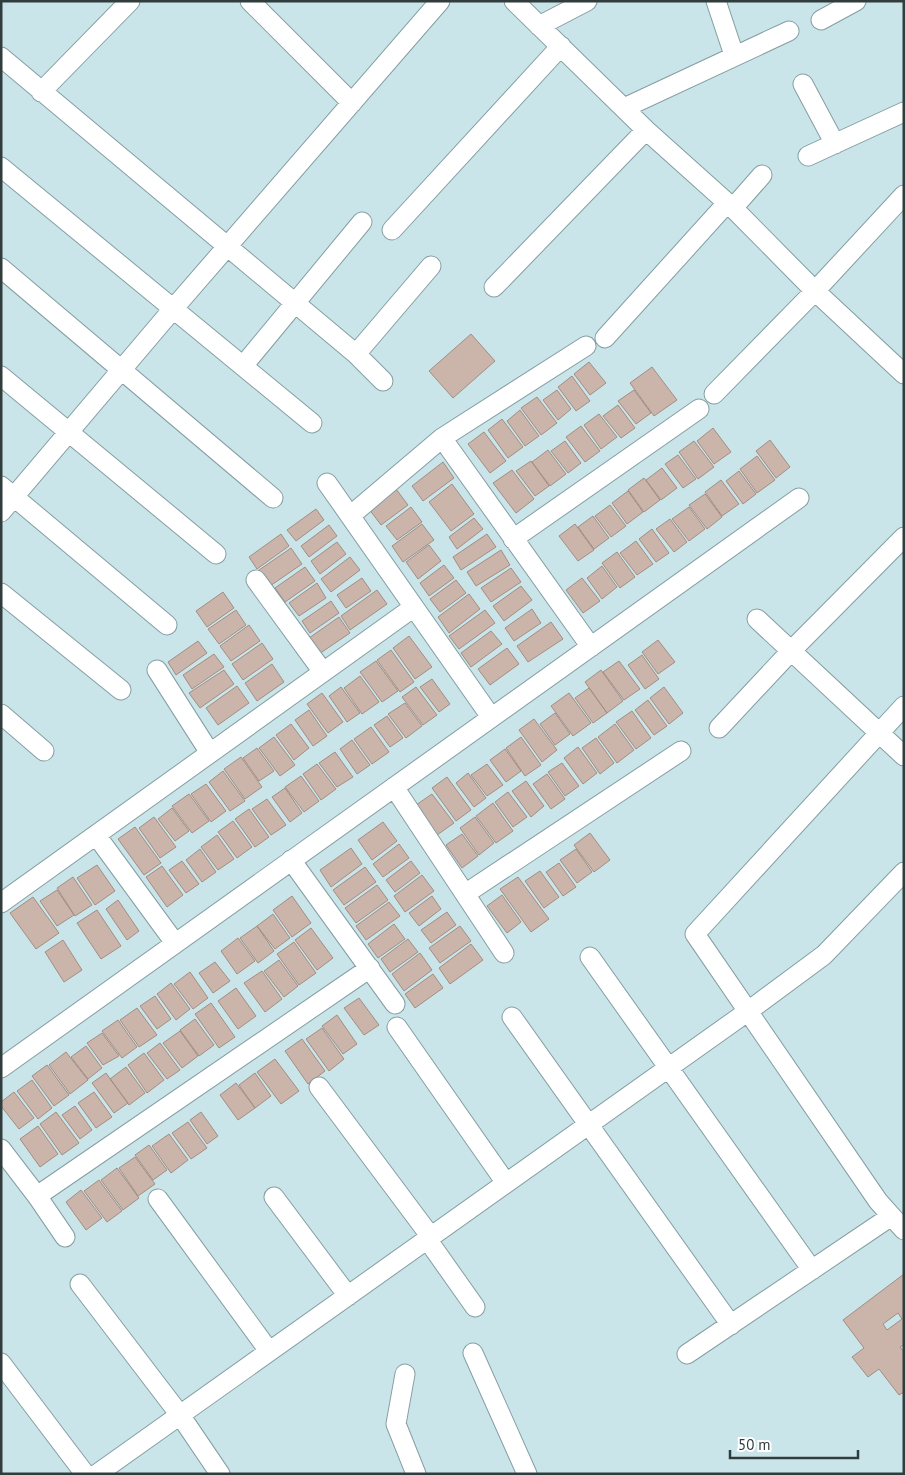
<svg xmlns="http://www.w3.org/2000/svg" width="905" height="1475" font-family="'PT Sans',sans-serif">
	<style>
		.building { fill: #cbb5aa; stroke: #a28d82; fill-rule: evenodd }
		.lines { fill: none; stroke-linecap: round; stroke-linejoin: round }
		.street-casing { stroke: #849ea2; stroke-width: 21 }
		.street { stroke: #fff; stroke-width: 19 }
	</style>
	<rect width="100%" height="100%" fill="#cae5ea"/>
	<!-- building -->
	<path class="building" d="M471,334L495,361L453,398L429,371Z
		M589,362L606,383L590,395L574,374Z
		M652,367L677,400L654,416L630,383Z
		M572,376L590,401L576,411L558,387Z
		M557,390L571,409L558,420L543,400Z
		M634,390L651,413L636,424L618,401Z
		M537,397L557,423L541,435L521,408Z
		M618,405L635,428L621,438L603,416Z
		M520,410L539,436L525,446L507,421Z
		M599,414L617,437L601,449L584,425Z
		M502,419L523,447L508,458L488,430Z
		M581,426L600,451L585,462L566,437Z
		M713,428L731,452L714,464L697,441Z
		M484,432L506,461L490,473L468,444Z
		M770,440L790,467L776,478L756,451Z
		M565,441L581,463L568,473L551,451Z
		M694,441L714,467L698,479L679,452Z
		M548,450L566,474L550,486L532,462Z
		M678,455L696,479L683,488L665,464Z
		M757,456L775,480L757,493L740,469Z
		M531,461L549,486L535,496L516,471Z
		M443,462L454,478L423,501L412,486Z
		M662,468L677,488L661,500L646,480Z
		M512,470L534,499L516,513L493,483Z
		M739,471L756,494L743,504L726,481Z
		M644,478L660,500L644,512L628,490Z
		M721,480L739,504L722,516L705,492Z
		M452,484L474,514L451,531L429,502Z
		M396,489L408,505L381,525L369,509Z
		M628,491L643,512L627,524L612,503Z
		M705,494L722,517L707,529L689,505Z
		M610,505L626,526L611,537L595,516Z
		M411,507L422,522L397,540L386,526Z
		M689,507L705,529L689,541L672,519Z
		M316,509L324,520L296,541L287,530Z
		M593,516L609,538L594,549L578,527Z
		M474,518L483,529L457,549L449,537Z
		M670,519L687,542L674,552L656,529Z
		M422,524L434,540L403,562L392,546Z
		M575,524L594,550L578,561L559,536Z
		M329,525L337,536L309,557L301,546Z
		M652,529L669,553L656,562L639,539Z
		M281,534L289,546L257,569L249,557Z
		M487,534L496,547L461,570L453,557Z
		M636,541L653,564L637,575L620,553Z
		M337,542L346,554L320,574L311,561Z
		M429,545L441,561L418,579L406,562Z
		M291,548L302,564L270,586L259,570Z
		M501,550L510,565L476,586L467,572Z
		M617,552L635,577L620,588L602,563Z
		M350,557L360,570L331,592L321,579Z
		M444,565L454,578L429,596L420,583Z
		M602,566L617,587L602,599L587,578Z
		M305,567L315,581L285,602L275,588Z
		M511,568L521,582L491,602L481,588Z
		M362,578L371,591L346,608L337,595Z
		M582,578L600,601L583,613L566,590Z
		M456,580L466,593L440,612L430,599Z
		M317,583L326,598L299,616L289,603Z
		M521,586L532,600L504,621L493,606Z
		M377,590L387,604L350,630L341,616Z
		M223,592L234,608L207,627L196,611Z
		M469,594L480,609L449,633L438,617Z
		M331,601L339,613L310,633L302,621Z
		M532,609L541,623L514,641L505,628Z
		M236,610L246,625L219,644L208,629Z
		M485,610L495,623L459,649L449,636Z
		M339,617L350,633L319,654L309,638Z
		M551,622L563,639L528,662L517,646Z
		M249,625L260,641L231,661L220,646Z
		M491,631L502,644L471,667L461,653Z
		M409,636L432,667L415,679L393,648Z
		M658,640L675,662L658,674L642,652Z
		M198,641L207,653L176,675L168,662Z
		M262,643L273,659L243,680L232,664Z
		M507,648L519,664L490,685L478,669Z
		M391,650L414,682L400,692L377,660Z
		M214,654L224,667L192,689L183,675Z
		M642,655L659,679L645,689L628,665Z
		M376,661L398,691L382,702L360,672Z
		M619,661L640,689L624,700L603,672Z
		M272,664L284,682L257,701L245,683Z
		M224,670L234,684L200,708L189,693Z
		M601,670L623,701L607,713L585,682Z
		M360,676L379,702L362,714L344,688Z
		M432,679L450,704L439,712L420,687Z
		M237,686L249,703L218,725L206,708Z
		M341,687L360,713L347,722L329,696Z
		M416,687L437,715L423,725L402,697Z
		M664,687L683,713L669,724L650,698Z
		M589,688L607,713L593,723L575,698Z
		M322,693L343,722L328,733L307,704Z
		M569,693L591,723L573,736L551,706Z
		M648,700L667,726L654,735L635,710Z
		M405,703L422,726L406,738L388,714Z
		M309,710L327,736L313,746L295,720Z
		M632,711L651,738L636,749L616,722Z
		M555,713L570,734L555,745L540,724Z
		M387,716L403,738L390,747L374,725Z
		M534,719L557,750L542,762L519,730Z
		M291,724L309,748L294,760L276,735Z
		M615,724L634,750L617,763L598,737Z
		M371,727L389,752L372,764L354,739Z
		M274,737L295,765L280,776L259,748Z
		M521,737L541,765L525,776L506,748Z
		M596,738L614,763L600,774L582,748Z
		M352,740L370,765L357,774L340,749Z
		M578,747L597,773L583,784L564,758Z
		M257,748L274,771L259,781L243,758Z
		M505,749L521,771L506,782L490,760Z
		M335,752L353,777L337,787L319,763Z
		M241,757L262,787L245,799L224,769Z
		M562,763L579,786L565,796L548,772Z
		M317,764L336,789L321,800L303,774Z
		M487,764L503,785L487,796L471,775Z
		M223,771L245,801L230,811L209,782Z
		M468,773L486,798L474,807L456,783Z
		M547,774L565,799L551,809L533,784Z
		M301,776L319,801L304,812L285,787Z
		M447,777L471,810L456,821L432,788Z
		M526,781L544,806L531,817L512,791Z
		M206,784L226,811L211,822L191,794Z
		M285,788L302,813L290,822L272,797Z
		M508,792L527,817L513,827L495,802Z
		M189,794L209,821L192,833L172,806Z
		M432,794L454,823L437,835L416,805Z
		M267,799L286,825L271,835L252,809Z
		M493,803L513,831L496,843L476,816Z
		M172,808L189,831L175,841L158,819Z
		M249,809L269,837L255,847L235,819Z
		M154,817L176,847L160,858L139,828Z
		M475,817L494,843L479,855L460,828Z
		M233,821L252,847L237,858L218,832Z
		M383,822L397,841L372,860L358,840Z
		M135,827L161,863L144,875L118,839Z
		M590,833L610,860L594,872L574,845Z
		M462,834L478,856L462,868L446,845Z
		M217,835L234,859L218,870L201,847Z
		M399,844L409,858L383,877L373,864Z
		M351,848L362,864L331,887L320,870Z
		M200,849L216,872L202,882L186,860Z
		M576,849L592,872L577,883L560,860Z
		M182,861L199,884L186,893L169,870Z
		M411,861L420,873L395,892L386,880Z
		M559,863L576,887L563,896L546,872Z
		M97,865L115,891L95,905L77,878Z
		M162,866L183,895L167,907L146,877Z
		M365,867L376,882L344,905L333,890Z
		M540,871L559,897L544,908L525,881Z
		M422,875L434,891L405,912L394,896Z
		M73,877L92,905L75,916L57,888Z
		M518,877L549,919L531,932L500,889Z
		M377,885L388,900L356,923L345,908Z
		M57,890L74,915L57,926L40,901Z
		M502,895L521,922L507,933L487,906Z
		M292,896L311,923L292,937L273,910Z
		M432,896L441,909L419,926L409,913Z
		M33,897L59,933L36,949L10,913Z
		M118,900L139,931L127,940L106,909Z
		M389,902L400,916L366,940L356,926Z
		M97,910L121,946L101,959L77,923Z
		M447,912L456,925L431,943L421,930Z
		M273,914L290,938L275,949L257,926Z
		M394,924L405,939L378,958L368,944Z
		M257,926L274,951L258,963L240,938Z
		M460,926L471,941L440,963L429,948Z
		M311,928L333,958L317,970L295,940Z
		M238,938L255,961L237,974L221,951Z
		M408,939L418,952L390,972L381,959Z
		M63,940L82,970L64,982L45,952Z
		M294,942L316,973L299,985L277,954Z
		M471,944L483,960L450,984L439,968Z
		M420,953L432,970L404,991L392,974Z
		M279,960L298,986L284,997L264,971Z
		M215,962L230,981L213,993L199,973Z
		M262,971L282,999L265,1012L244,983Z
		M190,972L208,998L193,1009L174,984Z
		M433,974L443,988L415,1008L405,994Z
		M171,983L190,1009L176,1020L157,994Z
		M236,988L256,1016L238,1029L218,1001Z
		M155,996L171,1019L157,1029L140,1006Z
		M359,998L379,1025L364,1035L344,1008Z
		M211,1003L235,1037L219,1048L195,1014Z
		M137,1008L157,1035L139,1047L120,1020Z
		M337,1015L357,1044L343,1054L322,1026Z
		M195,1019L214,1045L199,1056L180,1030Z
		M118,1020L137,1047L122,1058L102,1031Z
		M322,1028L344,1059L329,1071L306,1039Z
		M180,1031L198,1056L182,1068L163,1043Z
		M102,1033L119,1056L103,1065L87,1043Z
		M302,1039L325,1071L308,1084L285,1051Z
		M160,1043L180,1070L167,1079L147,1053Z
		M86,1046L102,1068L88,1079L71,1057Z
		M66,1052L88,1080L70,1094L49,1065Z
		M144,1053L164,1080L147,1093L128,1065Z
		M275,1059L299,1091L281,1104L257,1072Z
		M47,1065L69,1095L54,1106L32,1076Z
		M126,1067L145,1093L129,1105L110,1079Z
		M106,1073L128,1103L114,1113L92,1083Z
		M255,1073L271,1096L255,1108L239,1085Z
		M32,1080L52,1108L38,1119L17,1091Z
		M236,1083L255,1108L238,1120L220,1095Z
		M14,1092L34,1118L19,1129L1,1106V1102Z
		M94,1092L112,1117L96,1128L78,1103Z
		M75,1106L92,1130L80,1139L62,1115Z
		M56,1112L79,1143L62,1155L40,1124Z
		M201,1112L218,1136L207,1144L190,1120Z
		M188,1122L207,1148L191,1159L172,1133Z
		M38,1126L58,1154L40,1167L20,1139Z
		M169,1134L188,1160L171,1173L152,1146Z
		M149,1145L167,1170L153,1180L135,1155Z
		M135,1157L155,1184L138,1196L119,1168Z
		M117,1168L139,1198L123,1210L101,1180Z
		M99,1180L122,1211L107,1222L84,1191Z
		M81,1190L102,1218L86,1230L66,1202Z
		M904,1274V1345L900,1347L904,1352V1392L899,1395L879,1369L868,1377L852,1357L864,1348L843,1320ZM898,1313L902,1319L887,1330L883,1324Z"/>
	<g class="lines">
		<defs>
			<path id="street" d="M250,1L352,103
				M514,1L646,130L733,208L815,291L904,374
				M716,1L734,55
				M821,20L856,1
				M539,26L587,1
				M1,57L356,354L383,381
				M803,84L835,144
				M41,92L130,1
				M624,108L789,31
				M808,156L904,112
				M1,167L312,423
				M733,208L762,175
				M392,230L561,46
				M1,268L273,498
				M494,287L646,130
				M605,338L727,203
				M356,354L431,266
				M243,366L362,222
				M1,376L216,554
				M714,394L815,291L904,195
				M442,438L591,647
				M327,483L491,717
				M1,486L167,625
				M1,512L173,309L440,1
				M350,516L442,438L586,346
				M513,539L699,409
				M256,580L323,672
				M1,593L121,690
				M757,619L904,756
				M157,670L210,753
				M904,706L695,934L878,1201L904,1230
				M1,714L44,751
				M719,728L791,651L904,537
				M394,787L504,953
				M96,835L175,943
				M291,860L395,1004
				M465,894L681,751
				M1,903L414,607
				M590,957L812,1270
				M512,1017L731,1325
				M397,1027L506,1183
				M1,1068L799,498
				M319,1087L431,1237
				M1,1149L37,1196L370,968
				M37,1196L65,1237
				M274,1197L348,1296
				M158,1199L269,1351
				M427,1239L475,1307
				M80,1284L180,1415L220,1474
				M473,1353L527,1474
				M687,1354L890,1217
				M1,1363L85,1474
				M405,1374L396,1424L416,1474
				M97,1474L747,1012L824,955L904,872"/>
		</defs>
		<!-- street casing -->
		<use href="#street" class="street-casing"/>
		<!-- street -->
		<use href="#street" class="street"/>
	</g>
	<!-- border -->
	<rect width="905" height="1475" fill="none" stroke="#313c3d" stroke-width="5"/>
	<!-- scale -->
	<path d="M730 1450v8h128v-8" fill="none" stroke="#313c3d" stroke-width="2.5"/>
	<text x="738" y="1450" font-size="15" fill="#313c3d" stroke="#ffffff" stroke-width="4" paint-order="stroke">50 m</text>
</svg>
